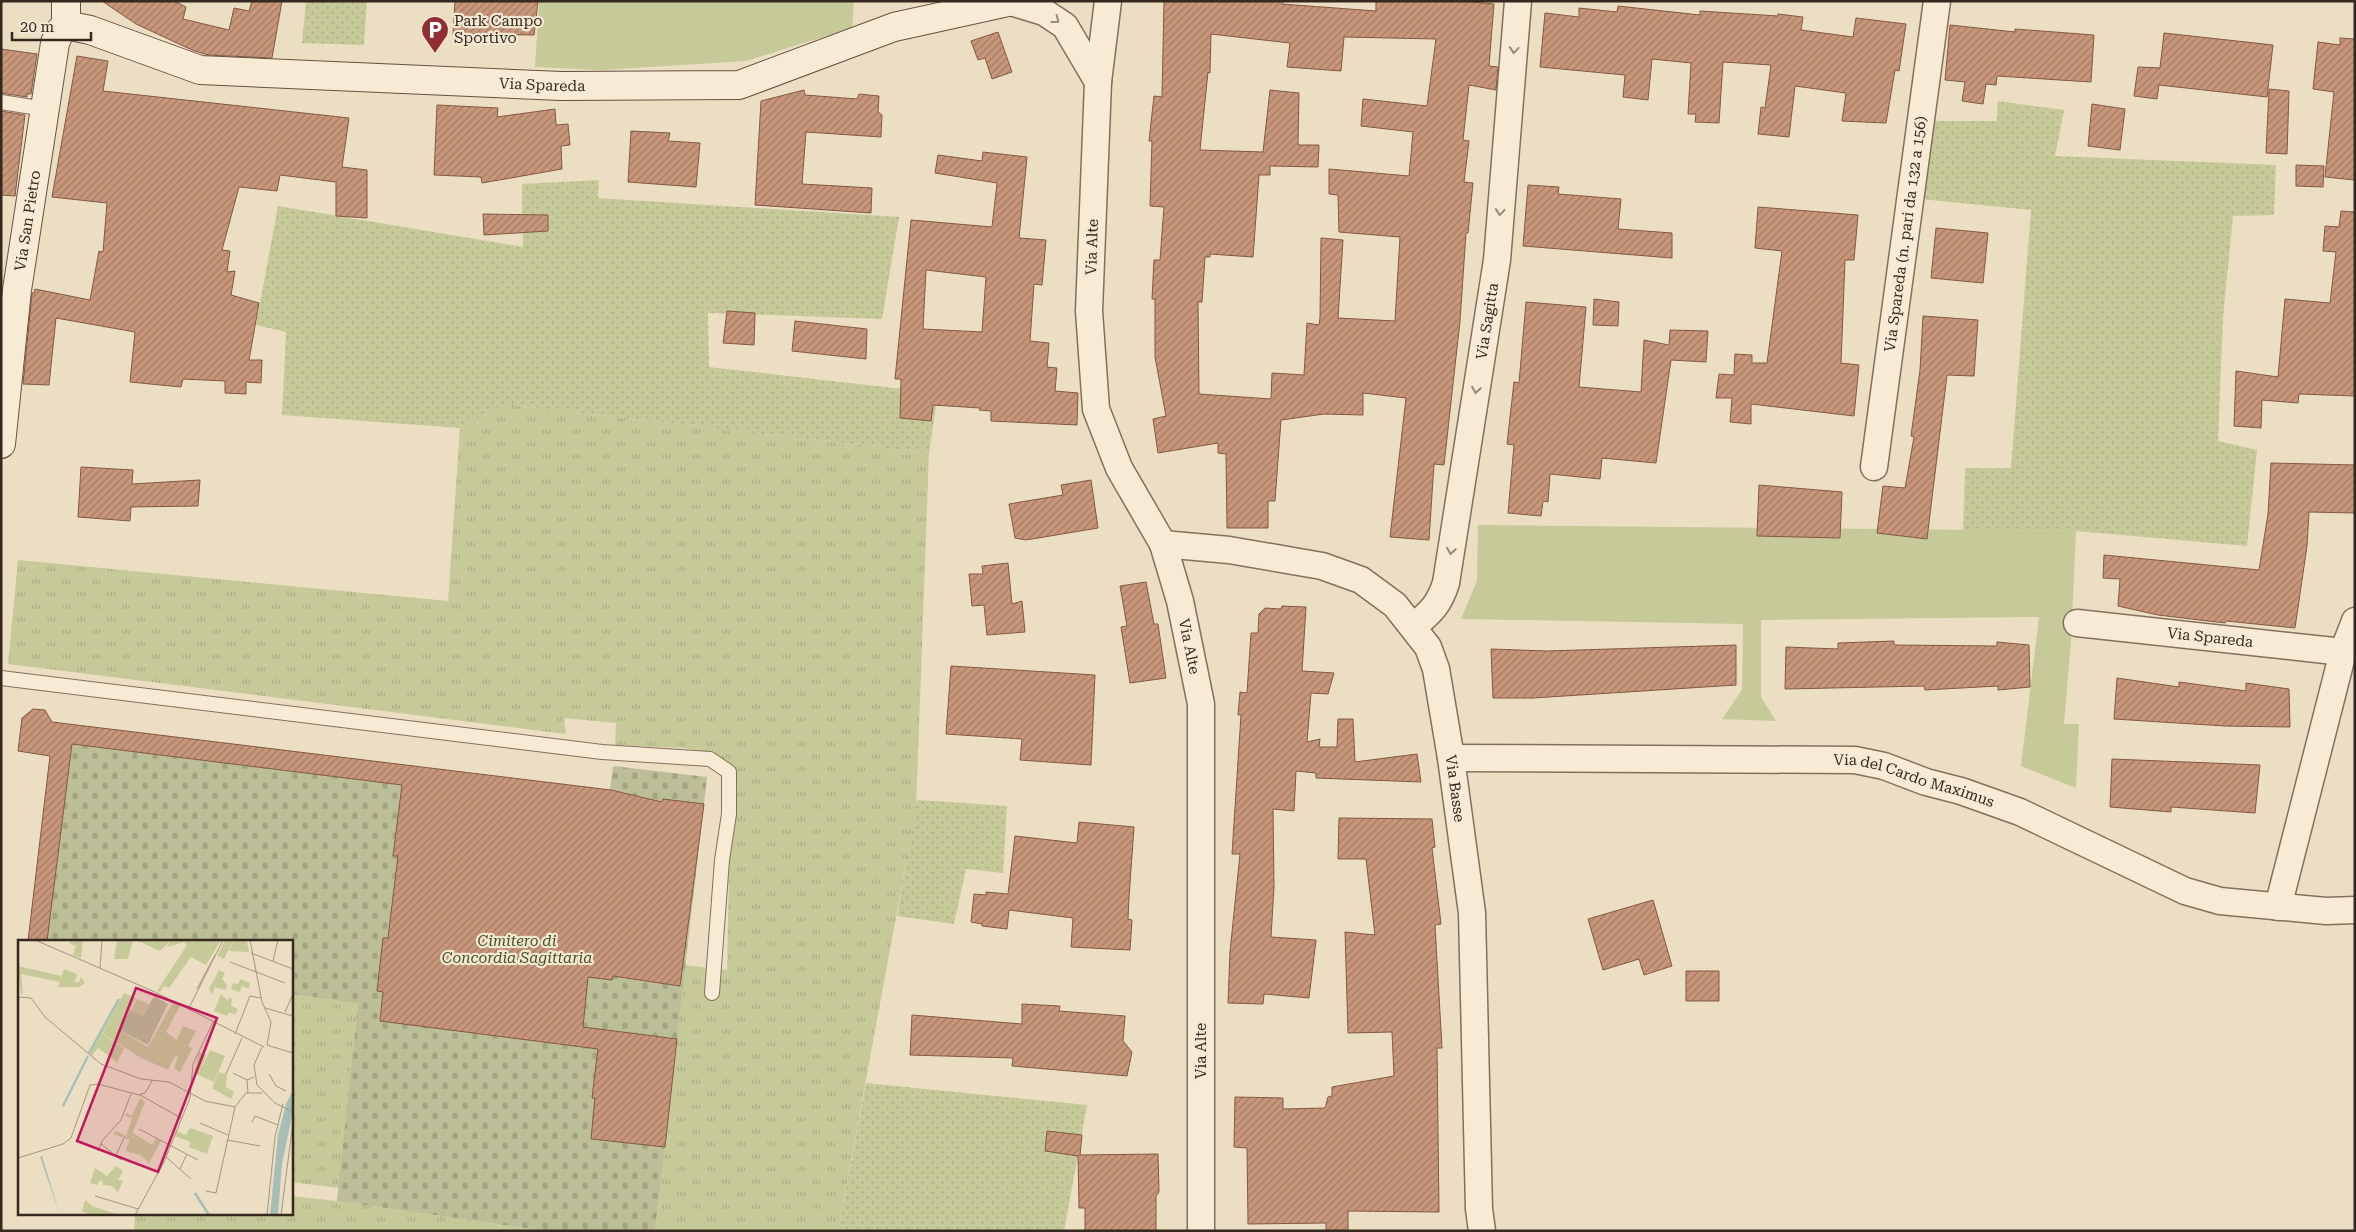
<svg xmlns="http://www.w3.org/2000/svg" width="2356" height="1232" font-family="'Roboto Serif',serif">
	<style>
		.grass { fill: url(#grass-tufts) }
		.forest { fill: url(#forest-crowns) }
		.cemetery { fill: url(#cemetery-stones) }
		.park { fill: #c6c998 }
		.garden { fill: url(#garden-dots) }
		.building { fill: url(#building-hatch); stroke: #835842; fill-rule: evenodd }
		.lines { fill: none; stroke-linecap: round; stroke-linejoin: round }
		.lane-casing { stroke: #856f5b; stroke-width: 16 }
		.street-casing { stroke: #856f5b; stroke-width: 29 }
		.secondary-casing { stroke: #67503e; stroke-width: 30 }
		.lane { stroke: #f7ebd6; stroke-width: 14 }
		.street { stroke: #f7ebd6; stroke-width: 26 }
		.secondary { stroke: #f7ebd6; stroke-width: 28 }
		.oneway { stroke: #968a7a }
		.labels { text-anchor: middle; stroke-width: 4.5; stroke-linejoin: round; paint-order: stroke }
		.poi-label { font-size: 15px; fill: #35281e; stroke: #f3e8d2; text-anchor: start }
		.street-label { font-size: 15px; fill: #35281e; stroke: #f3e8d2 }
		.park-label { font-size: 15px; font-style: italic; fill: #485126; stroke: #f3e8d2 }
		.inset-river { fill: none; stroke: #a5bfb6; stroke-width: 2.5 }
		.inset-road { fill: none; stroke: #a39581; stroke-width: 1 }
		.view { fill: #c2185b; fill-opacity: 0.15; stroke: #c2185b; stroke-width: 2.5 }
		.inset-edge { fill: none; stroke: #35281e; stroke-width: 2.5 }
	</style>
	<defs>
		<pattern id="grass-tufts" width="24" height="20" patternUnits="userSpaceOnUse" patternTransform="scale(1.25)"><rect width="24" height="20" fill="#c6c998"/><path d="M3 7l-1-3M5 7V3M7 7l1-3M15 17l-1-3M17 17v-4M19 17l1-3" fill="none" stroke="#abad83"/></pattern>
		<pattern id="forest-crowns" width="20" height="18" patternUnits="userSpaceOnUse" patternTransform="scale(1.25)"><rect width="20" height="18" fill="#c6c998"/><path d="M2 6a3 3 0 1 1 6 0M12 15a3 3 0 1 1 6 0" fill="none" stroke="#abad83"/></pattern>
		<pattern id="cemetery-stones" width="16" height="16" patternUnits="userSpaceOnUse" patternTransform="scale(1.25)"><rect width="16" height="16" fill="#bbbe96"/><path d="M2 7V4a2 2 0 0 1 4 0v3zM10 15v-3a2 2 0 0 1 4 0v3z" fill="#a1a381"/></pattern>
		<pattern id="garden-dots" width="8" height="8" patternUnits="userSpaceOnUse" patternTransform="scale(1.25)"><rect width="8" height="8" fill="#c6c998"/><path d="M2 2h.1M6 6h.1" fill="none" stroke="#abad83" stroke-width="1.8" stroke-linecap="round"/></pattern>
		<pattern id="building-hatch" width="6" height="6" patternUnits="userSpaceOnUse" patternTransform="scale(1.25)"><rect width="6" height="6" fill="#c8977b"/><path d="M-1 1l2-2M0 6l6-6M5 7l2-2" fill="none" stroke="#a37b64"/></pattern>
	</defs>
	<rect width="100%" height="100%" fill="#ecdec3"/>
	<!-- grass -->
	<path class="grass" d="M504,404L929,453L916,809L838,1231H655L685,965L727,970L731,768L716,754L684,748L615,745L616,723L564,718L566,734L8,664L18,560L448,601L460,428Z
		M291,994L358,1002L339,1188L291,1182Z
		M291,1196L337,1201L545,1231H134L135,1213H291Z"/>
	<!-- forest -->
	<path class="forest" d="M350,1226L378,1231H335Z"/>
	<!-- cemetery -->
	<path class="cemetery" d="M54,724L610,790L613,766L707,777L655,1231H545L337,1201L358,1003L291,994V941H28Z"/>
	<!-- park -->
	<path class="park" d="M539,1H854L852,28L746,61L601,70L535,67Z
		M1478,525L2076,531L2071,641L2064,724H2079L2076,788L2021,766L2039,617L1761,620V697L1776,721L1722,719L1742,690L1743,624L1461,619L1477,581Z"/>
	<!-- garden -->
	<path class="garden" d="M306,1H367L364,45L302,43Z
		M1998,101L2064,110L2055,156L2276,165L2274,215L2233,216L2223,318L2218,441L2257,450L2247,546L2076,531L1963,530L1965,468H2011L2031,210L1910,198L1930,121H1997Z
		M599,180L598,198L899,217L882,319L708,313L709,367L938,393L929,453L504,404L460,428L282,415L286,332L256,325L278,206L523,247L522,184Z
		M917,800L1007,806L1003,873L966,869L954,924L897,916Z
		M866,1083L1087,1105L1064,1231H838Z"/>
	<!-- building -->
	<path class="building" d="M102,1H174L186,7L183,19L229,30L234,8L249,11L252,1H282L272,58L208,55L192,50L136,24Z
		M455,1H538L534,35L453,34Z
		M1164,1H1283L1282,4L1376,11V1H1462L1494,4L1489,66L1498,67L1496,90L1469,85L1463,140L1469,141L1464,182L1473,183L1468,233H1466L1460,321L1444,465L1434,464L1429,540L1390,537L1406,398L1363,393V415L1324,414L1281,420L1275,501H1268V528H1227L1226,454L1218,453V443L1158,453L1153,419L1166,416L1155,357V299H1152L1154,260H1160L1164,207L1150,206L1152,141H1149L1154,96L1162,97ZM1211,34L1290,43L1287,67L1341,71L1344,37L1436,39L1427,106L1363,99L1361,126L1413,132L1409,176L1329,169V194L1338,195L1339,232L1400,237L1395,321L1338,318L1343,240L1321,238L1320,318L1319,325L1307,323L1304,375L1272,373L1271,399L1199,394L1198,302H1202L1205,257H1210V254L1253,257L1259,175H1270V166L1318,167L1319,145H1298L1299,93L1270,90L1263,152L1200,150L1208,72L1210,73Z
		M1618,6L1700,15V11L1778,16V14L1803,17L1801,30L1853,37L1856,18L1906,24L1899,71L1895,70L1886,123L1842,121L1846,93L1795,86L1789,137L1758,134L1761,107L1765,108L1771,65L1723,62L1719,123L1695,122L1696,114H1688L1691,63L1652,59L1648,100L1623,97L1625,75L1540,67L1545,13L1579,17V8L1617,12Z
		M1950,25L2015,32V29L2094,35L2091,82L1997,76L1996,85L1986,84L1983,104L1962,101L1965,82L1945,80Z
		M998,32L1012,72L992,79L985,58L978,60L971,41Z
		M2164,33L2273,45L2267,97L2159,85L2157,99L2134,96L2138,67L2160,68Z
		M2340,38L2355,39V180L2325,177L2334,92L2313,89L2318,42L2340,45Z
		M1,49L37,54L31,94H27V97L1,93Z
		M77,56L108,61L103,91L349,118L342,167L367,170V218L336,216V182L280,175L277,191L239,187L222,250L230,251L227,272L235,271L231,295L259,303L249,360H262L261,383L246,382V394L225,393V381L183,379L181,387L130,382L135,332L56,318L49,385L23,384L32,293H34L35,289L90,300L99,251L103,252L107,203L52,197Z
		M2269,89L2289,91L2287,154L2266,153Z
		M804,90L805,95L857,99L859,94L879,96L878,112L882,115L881,137L806,132L802,184L872,188L871,213L755,205L761,101Z
		M2092,104L2125,109L2120,150L2088,146Z
		M437,105L498,108L497,117L555,109L556,125L568,124L570,145L561,146L562,169L482,183L481,177L434,175Z
		M1,111L25,115L15,196L1,195Z
		M631,131L670,133L668,141L700,143L696,187L628,182Z
		M983,152L1027,157L1019,238L1046,240L1042,285L1034,284L1030,341L1049,343L1047,367L1057,368L1055,391L1078,393L1077,425L991,421V411L979,410L980,408L933,405L931,421L900,418L901,379H895L911,220L992,227L997,183L935,173L938,155L982,161ZM926,270L986,277L982,332L923,329Z
		M2296,165L2324,166L2323,187L2296,186Z
		M1528,185L1559,187L1558,194L1621,199L1618,229L1672,233V258L1523,246Z
		M1758,207L1858,215L1854,260H1845L1841,363L1859,365L1854,416L1751,404V424L1730,422L1732,398H1716L1719,374L1734,375L1735,354L1752,355V363H1767L1782,251L1755,248Z
		M2341,211L2355,212V396L2299,394L2298,403L2262,400L2261,428L2234,426L2236,371L2278,377L2285,299L2330,303L2336,252L2323,251L2325,226L2339,227Z
		M483,214L548,215V231L484,235Z
		M1936,228L1988,233L1983,283L1931,278Z
		M1594,299L1619,302L1618,326L1593,325Z
		M1526,302L1586,307L1579,387L1641,392L1644,340L1669,345L1670,330L1708,331L1706,362L1671,360L1656,463L1602,458L1600,479L1550,474L1548,502L1543,501L1541,516L1508,513L1514,445L1507,444L1514,382L1519,383Z
		M727,311L755,313L754,345L723,343Z
		M1923,316L1978,320L1974,376L1947,375L1927,539L1877,533L1883,486L1905,488L1914,437L1911,436L1920,370Z
		M795,321L867,329L866,359L792,351Z
		M2271,463L2355,465V513L2309,512L2307,546L2295,628L2226,621L2225,623L2158,615L2118,606L2120,579L2103,578L2104,555L2259,570L2268,514Z
		M81,467L133,470L132,484L200,480L198,506L131,507L130,521L78,517Z
		M1091,480L1098,528L1026,540L1015,538L1009,504L1063,495L1061,485Z
		M1759,485L1842,492L1840,538L1757,536Z
		M1008,563L1012,604L1022,601L1025,632L987,635L984,605L972,606L969,574H983L982,566Z
		M1146,582L1154,624H1158L1166,678L1130,683L1121,627L1127,626L1120,586Z
		M1282,606L1306,607L1302,671L1334,673L1328,694L1311,693L1307,742L1320,739L1319,747H1337L1338,719H1353L1355,762L1417,754L1421,782L1316,778V773L1296,771L1294,811L1273,809L1274,887L1271,937L1316,940L1309,998L1264,994L1263,1004L1228,1003L1230,952L1240,854H1232L1241,715H1238L1240,692L1247,693L1251,633H1258L1259,614L1265,608L1281,609Z
		M1894,641V645L1997,646V642L2029,645L2030,687L1998,690V686L1925,690L1924,686L1785,689L1786,647L1838,649V643Z
		M1736,645V685L1533,698H1493L1491,649L1547,651Z
		M951,666L1095,675L1091,765L1020,760L1022,739L946,734Z
		M2117,678L2179,687V682L2246,691V683L2289,689L2290,727L2225,726L2114,719Z
		M33,709L45,710L52,722L611,790L662,802L663,799L704,804L680,986L613,976L612,980L588,977L583,1027L677,1039L665,1147L591,1139L595,1098H592L598,1049L380,1021L383,992L377,991L383,938H388L398,856H393L402,785L72,744L47,941H28L50,756L18,751L22,718Z
		M2112,759L2260,765L2255,813L2171,807V812L2110,807Z
		M1339,818L1432,819L1435,847L1432,848L1441,924L1435,925L1442,1048H1437L1439,1212L1348,1211V1231H1326V1223L1248,1224L1247,1148L1234,1147L1235,1097L1283,1098V1109L1325,1108L1328,1097L1332,1096V1087L1394,1076L1392,1032L1348,1033L1345,932L1375,935L1366,859H1338Z
		M1079,822L1134,827L1129,897L1128,919L1132,920L1130,950L1071,947L1073,918L1009,910L1007,929L982,926V924L971,922L974,894L986,895V892L1008,894L1015,836L1077,843Z
		M1653,900L1672,966L1644,975L1639,959L1603,970L1588,919Z
		M1686,971H1719V1001H1686Z
		M1022,1004L1060,1006L1059,1011L1125,1016L1123,1041L1132,1052L1127,1076L1012,1066L1013,1058L910,1055L912,1015L1022,1024Z
		M1047,1131L1082,1135L1080,1155L1158,1154L1159,1192L1156,1196V1231H1085V1208H1079L1078,1156L1045,1151Z"/>
	<g class="lines">
		<defs>
			<path id="lane" d="M1,102L45,109
				M1,678L602,752L710,759L729,772V814L722,860L712,993"/>
			<g id="street">
				<path id="s1" d="M1108,1L1098,82L1089,311L1096,409L1119,468L1163,544L1180,601L1201,704V1231"/>
				<path d="M1011,2L1044,12L1065,26L1098,82"/>
				<path id="s2" d="M1874,467L1937,1"/>
				<path id="s3" d="M1163,544L1229,550L1322,566L1361,580L1395,605L1428,647L1436,669L1451,758L1472,913L1479,1209L1482,1231"/>
				<path id="s4" d="M2077,623L2343,652"/>
				<path id="s5" d="M1413,627C1431,612 1439,605 1446,583L1497,260L1518,1"/>
				<path id="s6" d="M1451,758L1855,760L1884,766L1926,782L1961,791L2020,812L2185,891L2220,901L2326,911L2355,910"/>
				<path d="M2278,907L2343,652L2355,621"/>
			</g>
			<g id="secondary">
				<path id="s7" d="M66,25L90,30L200,70L561,86L739,85L894,27L1012,1"/>
				<path id="s8" d="M1,444L17,290L55,43L60,31L66,25V1"/>
			</g>
		</defs>
		<!-- lane casing -->
		<use href="#lane" class="lane-casing"/>
		<!-- street casing -->
		<use href="#street" class="street-casing"/>
		<!-- secondary casing -->
		<use href="#secondary" class="secondary-casing"/>
		<!-- lane -->
		<use href="#lane" class="lane"/>
		<!-- street -->
		<use href="#street" class="street"/>
		<!-- secondary -->
		<use href="#secondary" class="secondary"/>
	</g>
	<!-- one-way arrows -->
	<defs><path id="oneway-chevron" d="M-2-3.5L2.5 0L-2 3.5" fill="none" stroke-width="1.6" stroke-linecap="round" stroke-linejoin="round" transform="scale(1.25)"/></defs>
	<g class="oneway">
		<use href="#oneway-chevron" transform="translate(1056 20) rotate(36)"/>
		<use href="#oneway-chevron" transform="translate(1514 50) rotate(95)"/>
		<use href="#oneway-chevron" transform="translate(1500 212) rotate(95)"/>
		<use href="#oneway-chevron" transform="translate(1476 390) rotate(99)"/>
		<use href="#oneway-chevron" transform="translate(1451 551) rotate(99)"/>
	</g>
	<!-- icons -->
	<defs>
		<symbol id="parking-pin" viewBox="-11 -11 22 30"><path d="M0 17L-7.5 6A9.5 9.5 0 1 1 7.5 6Z" fill="#912e33" stroke="#f3e8d2"/><path d="M-3.5-5.5H1a3.5 3.5 0 0 1 0 7H-1V5.5H-3.5ZM-1-3.4V-.6H.8a1.4 1.4 0 0 0 0-2.8Z" fill="#fff"/></symbol>
	</defs>
	<g fill-rule="evenodd">
		<use href="#parking-pin" x="419" y="14" width="32" height="43"/>
	</g>
	<g class="labels">
		<!-- poi labels -->
		<g class="poi-label">
			<text x="454" y="26">Park Campo<tspan x="454" dy="17">Sportivo</tspan></text>
		</g>
		<!-- street labels -->
		<g class="street-label">
			<text dy="5" stroke="none"><textPath href="#s7" startOffset="484">Via Spareda</textPath></text>
			<text dy="5" stroke="none"><textPath href="#s8" startOffset="225">Via San Pietro</textPath></text>
			<text dy="5" stroke="none"><textPath href="#s2" startOffset="235">Via Spareda (n. pari da 132 a 156)</textPath></text>
			<text transform="translate(1092 247) rotate(-88)" y="5">Via Alte</text>
			<text dy="5" stroke="none"><textPath href="#s5" startOffset="321">Via Sagitta</textPath></text>
			<text dy="5" stroke="none"><textPath href="#s4" startOffset="134">Via Spareda</textPath></text>
			<text dy="5" stroke="none"><textPath href="#s1" startOffset="666">Via Alte</textPath></text>
			<text dy="5" stroke="none"><textPath href="#s6" startOffset="466">Via del Cardo Maximus</textPath></text>
			<text dy="5" stroke="none"><textPath href="#s3" startOffset="442">Via Basse</textPath></text>
			<text transform="translate(1201 1051) rotate(-90)" y="5">Via Alte</text>
		</g>
		<!-- park labels -->
		<g class="park-label">
			<text x="517" y="946">Cimitero di<tspan x="517" dy="17">Concordia Sagittaria</tspan></text>
		</g>
	</g>
	<!-- overview -->
	<g transform="translate(18 940)">
		<rect width="275" height="275" fill="#ecdec3"/>
		<path d="M52,0H65L63,18L55,15L58,6L52,4ZM153,0L142,11L120,1L121,0ZM0,26L43,36L42,42L3,34L5,54H3ZM106,53L118,58L101,90L130,107L155,62L162,66L148,92L160,101L146,128L123,118L84,93ZM119,59L131,64L124,77L113,71ZM172,188L195,196L189,214L171,207L173,202L157,196L159,191L168,195Z" fill="#c6c998"/>
		<path d="M106,67L110,71L94,99L91,94Z" fill="#c6c998"/>
		<path d="M136,56L150,64L130,105L101,90L112,70L125,76Z" fill="#bbbe96"/>
		<path d="M153,0H203L188,25L173,17L151,48L146,46L142,52L139,51L169,5L166,2L149,7ZM207,0H229V1H215L206,19L199,16ZM192,110L207,116L196,142L176,133L181,112L188,115L183,129ZM122,158L127,162L112,200L95,194L98,191L108,196L114,178L107,176L109,173L114,176Z" fill="#c6c998"/>
		<path d="M99,0H115L110,19H96ZM215,1H229L231,12L211,11ZM46,29L59,34L57,42H61L63,37L67,43L61,47H40ZM201,30L207,33L204,39L209,45L207,50L197,47L194,55L191,49ZM222,39L232,43L231,49L224,46L222,52L213,49L215,43L220,44ZM203,54L210,61L211,57L214,59L213,66L220,69L217,75L211,72L209,76L196,71ZM165,86L178,91L170,106L174,108L172,113L162,132L156,128L160,117L157,116L150,130L146,128ZM83,93L106,108L99,122L80,108L74,116L72,114ZM201,132L209,134L208,147L216,152L213,159L194,148ZM115,193L134,205L138,198L143,201L131,223L122,215L107,211ZM98,226L105,231L100,240L105,241L100,252L94,246L84,245L85,242L82,240L79,245L72,243L77,228L89,236ZM67,260L74,266L101,275H72L64,271Z" fill="#c6c998"/>
		<path d="M275,150V172L264,224L260,275H252L260,195L268,164ZM24,216L38,262L42,275L22,217Z" fill="#a5bfb6"/>
		<path class="inset-river" d="M71,113L101,59M45,166L70,116M177,253L191,275"/>
		<path class="inset-road" d="M17,0L137,52L246,107M232,0L244,62L253,82L249,105M233,13L275,29M255,21L260,0M212,22L267,43M82,28L84,0M179,49L197,15M0,57L13,58L27,77L83,124L123,139L151,142L187,161L217,167M171,68L205,0M247,68L275,76M267,72L275,54M217,94L232,56L243,58M249,105L275,113M244,107L236,125L239,145L257,163L275,172M215,133L229,140M208,134L224,98M251,134L258,146L268,151M230,153L229,140L236,137M122,155L163,178M234,182L237,176L260,185M182,183L210,195M121,189L180,220M209,200L242,206M83,204L103,220M80,211L84,201L103,180L113,154M98,215L106,198M148,217L173,239M0,218L45,204L53,198L72,145L80,144L121,155L127,153L134,141M162,229L169,214M188,251L198,253L217,167L228,153H244M77,256L120,269M117,275L146,222L172,158L175,124L195,82M249,275L257,197L265,164M263,275L275,182"/>
		<path class="view" d="M118,48L199,78L140,232L59,201Z"/>
		<rect width="275" height="275" class="inset-edge"/>
	</g>
	<!-- border -->
	<rect width="2356" height="1232" fill="none" stroke="#35281e" stroke-width="5"/>
	<!-- scale -->
	<path d="M12 32v8h79v-8" fill="none" stroke="#35281e" stroke-width="2.5"/>
	<text x="20" y="32" font-size="15" fill="#35281e" stroke="#f3e8d2" stroke-width="4" paint-order="stroke">20 m</text>
</svg>
